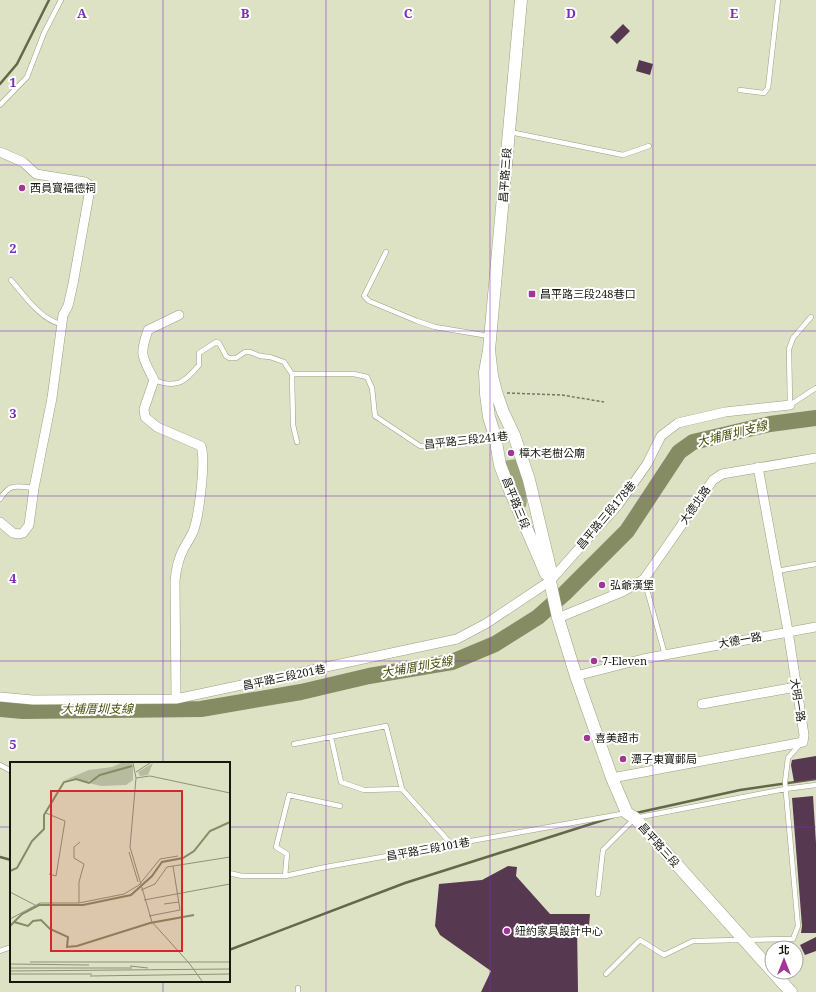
<svg xmlns="http://www.w3.org/2000/svg" width="816" height="992" font-family="'Noto Serif','Noto Sans TC',serif">
	<style>
		.forest { fill: #9ea47a }
		.lines { fill: none; stroke-linecap: round; stroke-linejoin: round }
		.stream { stroke: #646849; stroke-width: 2.5 }
		.river { stroke: #858b63; stroke-width: 16 }
		.building { fill: #563851 }
		.service-casing { stroke: #9b9f83; stroke-width: 5.5 }
		.minor-casing { stroke: #9b9f83; stroke-width: 10 }
		.tertiary-casing { stroke: #9b9f83; stroke-width: 13 }
		.path { stroke: #747763; stroke-width: 1.5; stroke-dasharray: 3 2; stroke-linecap: butt }
		.service { stroke: #fff; stroke-width: 4.5 }
		.minor { stroke: #fff; stroke-width: 9 }
		.tertiary { stroke: #fff; stroke-width: 12 }
		.grid { fill: none; stroke: #7b2cbf; stroke-width: 1; stroke-opacity: 0.55 }
		.poi-dot { fill: #a33695; stroke: #fff; stroke-width: 1.5 }
		.labels { text-anchor: middle; stroke-width: 4; stroke-linejoin: round; paint-order: stroke }
		.street-label { font-size: 11px; fill: #16170d; stroke: #fff }
		.poi-label { font-size: 11px; fill: #16170d; stroke: #fff; text-anchor: start }
		.water-label { font-size: 12px; font-style: italic; fill: #4b510b; stroke: #fff }
		.inset-river { fill: none; stroke: #858b63; stroke-width: 2 }
		.inset-road { fill: none; stroke: #8d917b; stroke-width: 1 }
		.view { fill: #d62828; fill-opacity: 0.15; stroke: #d62828; stroke-width: 2 }
		.inset-edge { fill: none; stroke: #16170d; stroke-width: 2 }
		.grid-label { font-size: 13px; text-anchor: middle; font-weight: bold; fill: #7b2cbf; stroke: #fff; stroke-width: 4; stroke-linejoin: round; paint-order: stroke }
	</style>
	<rect width="100%" height="100%" fill="#dde2c4"/>
	<!-- forest -->
	<path class="forest" d="M517,459C520,469 531,499 525,508L522,506L503,461Z"/>
	<g class="lines">
		<!-- stream -->
		<path class="stream" d="M0,84L17,64L49,0
			M636,813L740,790L816,779
			M0,857L11,860
			M229,950L405,883L613,817"/>
		<!-- river -->
		<path class="river" d="M0,709L23,711L201,709L301,692L369,676L452,662L495,644L538,617L565,593L627,531L679,452L693,442L770,424L816,418"/>
	</g>
	<!-- building -->
	<path class="building" d="M623,24L630,31L617,44L610,37Z
		M639,60L653,64L650,75L636,71Z
		M816,756V779L794,782L791,765L792,760Z
		M813,796L816,843V933H801L802,926L792,798Z
		M508,866L517,867L516,876L550,914H590L589,926L577,925L578,992H481L491,971L440,935L435,926L439,884L482,880Z
		M816,937V951L805,955L800,945Z"/>
	<g class="lines">
		<defs>
			<path id="service" d="M740,90L764,93L768,88L778,0
				M0,105L27,77L44,33L61,0
				M510,132L623,155L649,146
				M386,252L364,296L369,301L417,321L435,327L489,336
				M11,280C24,295 41,320 61,324
				M811,317L793,338L789,349L790,405L816,388
				M292,374H354L367,377L372,388L375,416L420,446H431L456,440L513,435
				M154,380C177,389 185,382 199,365V353L216,342L219,343L226,356L229,358H236L245,352H250L260,356L270,357L284,362L292,374L293,425L297,442
				M0,499C10,483 16,486 34,488
				M777,571L816,564
				M644,579L665,655
				M331,737L341,782L364,790L402,789L452,845
				M294,744L386,726L402,789
				M0,765L11,771
				M229,873L242,876H285L326,867L627,813
				M285,876L287,854L276,847L289,795L340,806
				M598,894L603,850L635,818L785,789L816,785
				M0,951L11,947
				M606,974L640,940L664,955L693,941L793,939L798,926L785,782L788,758L801,743
				M298,988V992"/>
			<path id="minor" d="M0,152L23,162L36,174L85,182L88,184L90,189L73,284L68,306L63,315L52,398L34,488L29,525L23,533L19,534L13,533L0,522
				M558,618L624,591L644,579L713,480L722,474L816,458
				M576,676L643,659L816,627
				M0,697L33,700L176,699L457,639L487,623L550,581L618,505L647,464L661,436L678,423L725,412L790,405
				M176,699L175,581C176,569 178,559 184,548C187,543 190,538 193,532C199,517 206,461 201,446L157,427L145,417L144,409L154,380C142,356 139,356 148,330L179,315
				M702,704L796,687
				M612,778L803,742L804,735L788,631L758,467"/>
			<path id="tertiary" d="M521,0L489,350L485,372L486,394L489,417L495,436L500,465L509,488L546,574
				M489,350L492,376L496,392L503,412L514,435L529,480L550,568V581L558,618L576,676L612,778L627,813L635,818L772,971
				M773,972L791,992"/>
		</defs>
		<!-- service casing -->
		<use href="#service" class="service-casing"/>
		<!-- minor casing -->
		<use href="#minor" class="minor-casing"/>
		<!-- tertiary casing -->
		<use href="#tertiary" class="tertiary-casing"/>
		<!-- path -->
		<path class="path" d="M507,393L562,395L604,402"/>
		<!-- service -->
		<use href="#service" class="service"/>
		<!-- minor -->
		<use href="#minor" class="minor"/>
		<!-- tertiary -->
		<use href="#tertiary" class="tertiary"/>
	</g>
	<!-- grid -->
	<path class="grid" d="M163,0V763M326,0V992M490,0V992M653,0V992M0,165H816M0,331H816M0,496H816M0,661H816M0,827H11M229,827H816M163,981V992"/>
	<!-- markers -->
	<g class="poi-dot">
		<circle cx="22" cy="188" r="4"/>
		<rect x="528" y="290" width="8" height="8" rx="2"/>
		<circle cx="511" cy="453" r="4"/>
		<circle cx="602" cy="585" r="4"/>
		<circle cx="594" cy="661" r="4"/>
		<circle cx="587" cy="738" r="4"/>
		<circle cx="623" cy="759" r="4"/>
		<circle cx="507" cy="931" r="4"/>
	</g>
	<g class="labels">
		<!-- street labels -->
		<g class="street-label">
			<text transform="translate(505 175) rotate(-86)" y="4">昌平路三段</text>
			<text transform="translate(466 440) rotate(-6)" y="4">昌平路三段241巷</text>
			<text transform="translate(516 503) rotate(68)" y="4">昌平路三段</text>
			<text transform="translate(695 505) rotate(-55)" y="4">大德北路</text>
			<text transform="translate(606 515) rotate(-50)" y="4">昌平路三段178巷</text>
			<text transform="translate(740 640) rotate(-10)" y="4">大德一路</text>
			<text transform="translate(284 677) rotate(-12)" y="4">昌平路三段201巷</text>
			<text transform="translate(798 700) rotate(81)" y="4">大明一路</text>
			<text transform="translate(659 845) rotate(48)" y="4">昌平路三段</text>
			<text transform="translate(428 849) rotate(-10)" y="4">昌平路三段101巷</text>
		</g>
		<!-- poi labels -->
		<g class="poi-label">
			<text x="30" y="192">西員寶福德祠</text>
			<text x="540" y="298">昌平路三段248巷口</text>
			<text x="519" y="457">樟木老樹公廟</text>
			<text x="610" y="589">弘爺漢堡</text>
			<text x="602" y="665">7-Eleven</text>
			<text x="595" y="742">喜美超市</text>
			<text x="631" y="763">潭子東寶郵局</text>
			<text x="515" y="935">紐約家具設計中心</text>
		</g>
		<!-- water labels -->
		<g class="water-label">
			<text transform="translate(732 434) rotate(-14)" y="4">大埔厝圳支線</text>
			<text transform="translate(417 667) rotate(-10)" y="4">大埔厝圳支線</text>
			<text x="97" y="713">大埔厝圳支線</text>
		</g>
	</g>
	<!-- overview -->
	<g transform="translate(10 762)">
		<rect width="220" height="220" fill="#dde2c4"/>
		<path d="M111,1H122L123,4L102,10L123,4V18L116,23L91,24L79,21L97,10L77,20L65,16L55,18L79,8L102,5ZM143,1L138,13L130,14L128,10Z" fill="#b7bb9f"/>
		<path class="inset-river" d="M0,109L7,106L22,79L34,67V53L54,20L66,17L79,21L90,13L122,4M4,160L18,164L23,159L31,158L40,167L58,175L57,185L67,184L140,161L184,153M0,164L12,152L29,143H73L121,133L142,114L152,100L173,96L184,89L200,69L220,60"/>
		<path class="inset-road" d="M126,10L140,1M126,16L140,14L220,31M36,51L55,59L46,114L39,112M120,85L142,160L179,201L192,219M120,85L126,16L123,1M119,90L128,120M131,128L145,122L157,105L220,95M0,130L25,143M134,138L220,122M69,141V120L74,102L64,96V85L70,80M154,142L169,140M139,154L170,148L163,104M0,157L30,141H69L114,132L129,123L150,97L168,94M20,200H220M0,202L79,203M120,204L138,206M0,206H122M0,209L220,207M0,212H82M80,214L220,212"/>
		<path class="view" d="M41,29H172V189H41Z"/>
		<rect width="220" height="220" class="inset-edge"/>
	</g>
	<g class="grid-label">
		<text x="82" y="18">A</text>
		<text x="245" y="18">B</text>
		<text x="408" y="18">C</text>
		<text x="571" y="18">D</text>
		<text x="734" y="18">E</text>
		<text x="13" y="87">1</text>
		<text x="13" y="253">2</text>
		<text x="13" y="418">3</text>
		<text x="13" y="583">4</text>
		<text x="13" y="749">5</text>
	</g>
	<!-- north arrow -->
	<g transform="translate(784 960)"><circle r="19" fill="#ffffff" stroke="#a2a29e"/>
	<path d="M0-3L7 15L0 10L-7 15Z" fill="#a33695"/>
	<text y="-6" font-size="11" font-weight="bold" text-anchor="middle" fill="#16170d">北</text>
	</g>
</svg>
